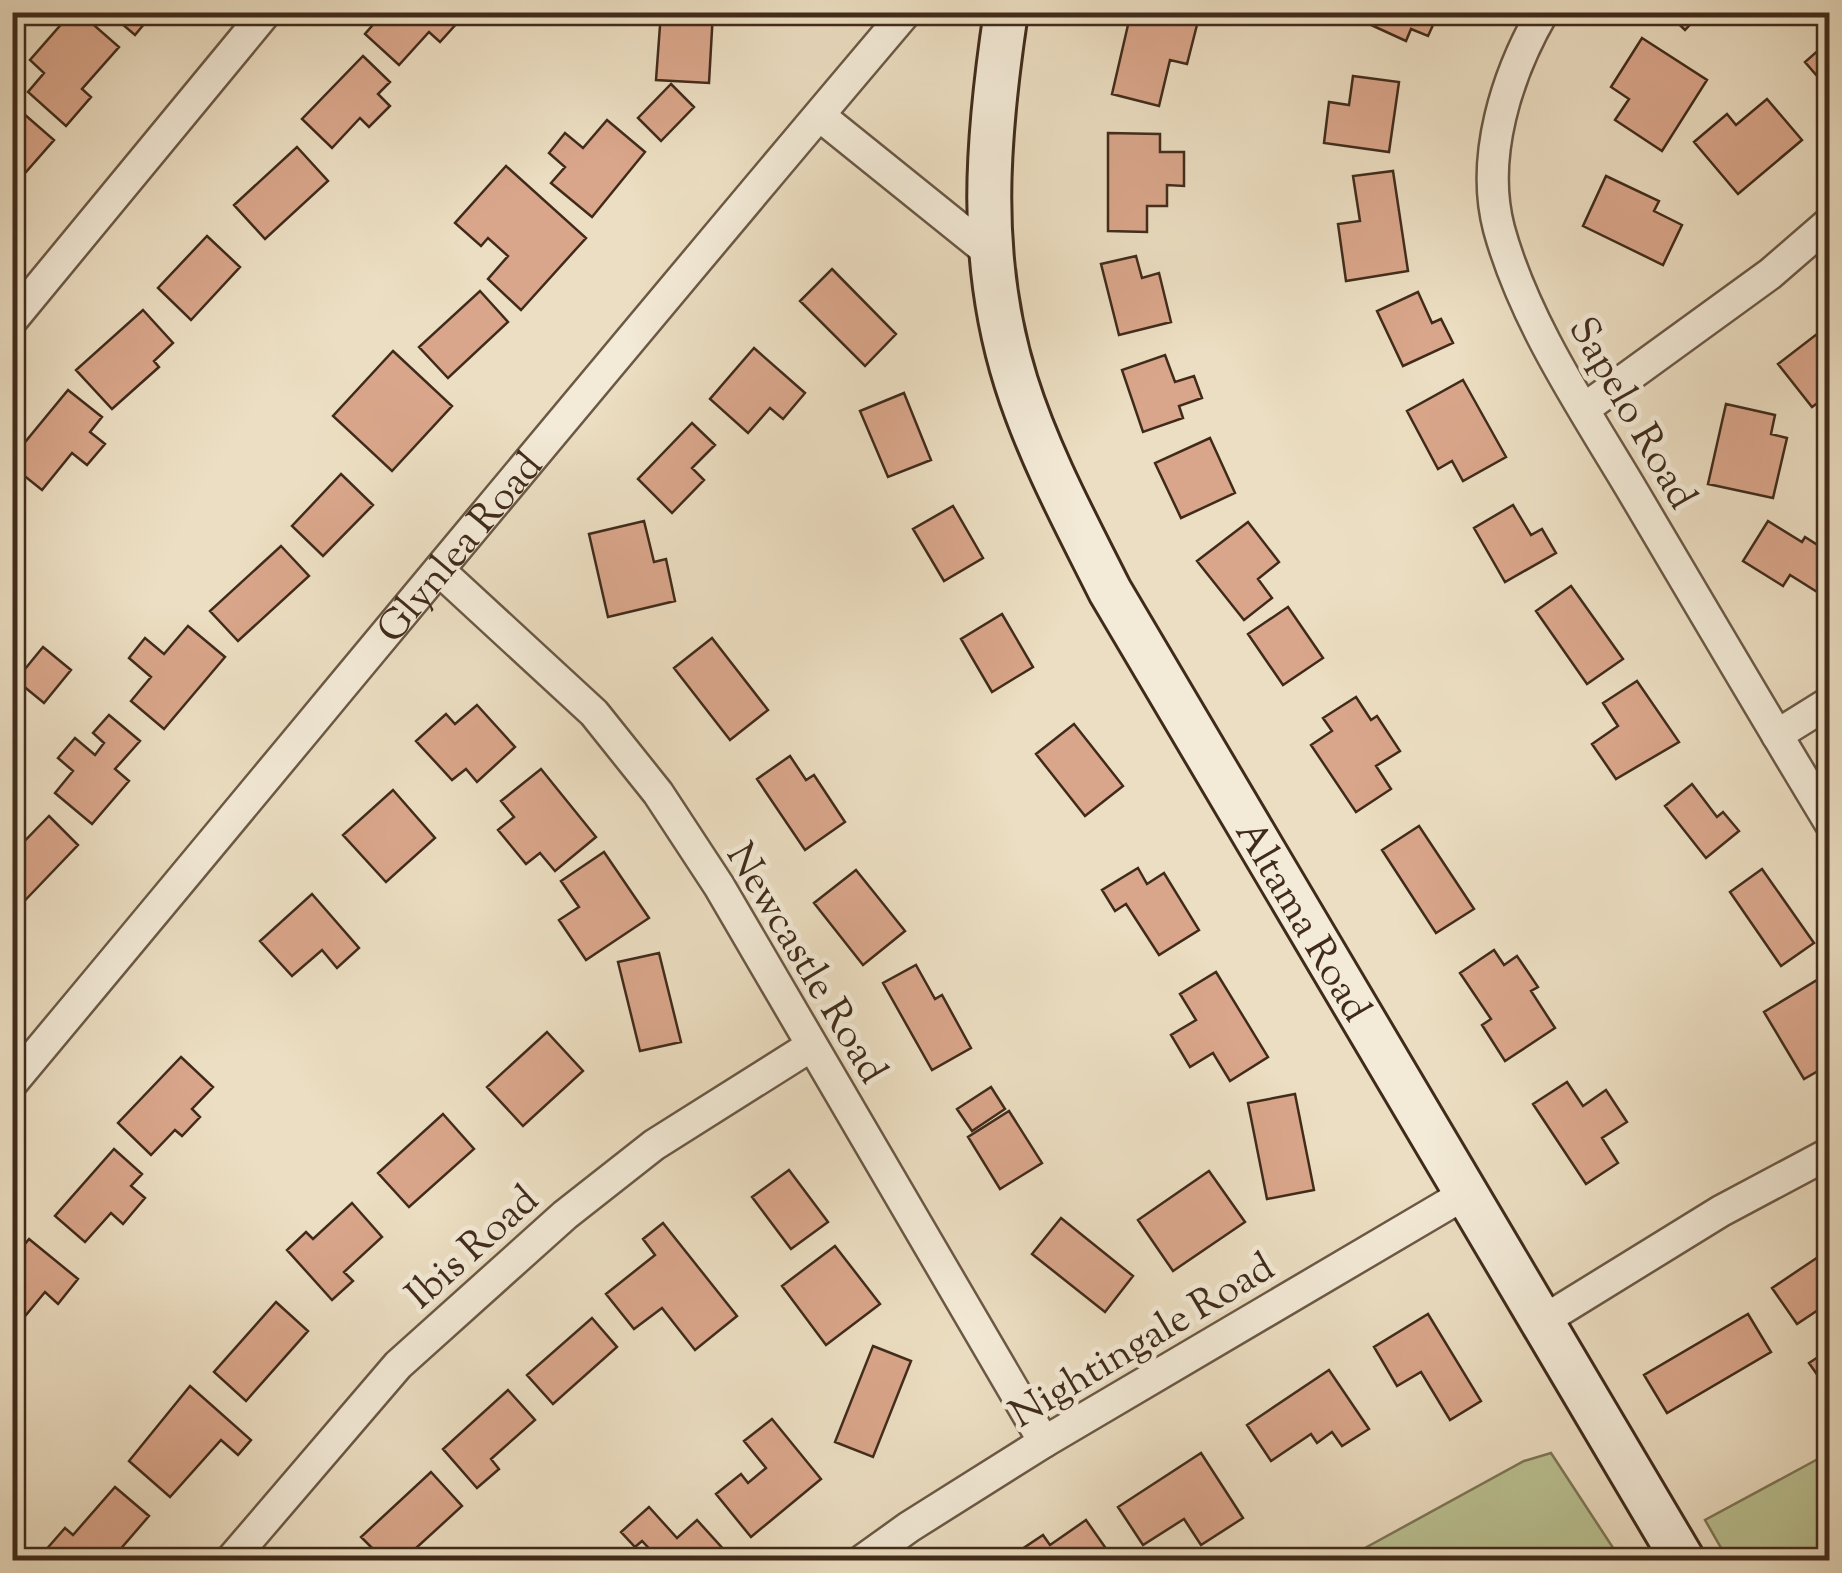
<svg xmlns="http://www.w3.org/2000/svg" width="1842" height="1573" font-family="'Sorts Mill Goudy',serif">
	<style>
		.green { fill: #bac192; stroke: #7d7656; stroke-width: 2.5 }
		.building { fill: #daa68b; stroke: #402b1b; stroke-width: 2.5 }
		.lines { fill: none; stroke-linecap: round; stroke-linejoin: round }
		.street-casing { stroke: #6b5845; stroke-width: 35 }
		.secondary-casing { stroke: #402b1b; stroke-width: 48 }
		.street { stroke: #f3ead7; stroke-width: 30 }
		.secondary { stroke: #f3ead7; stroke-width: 42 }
		.labels { text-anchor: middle; stroke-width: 10; stroke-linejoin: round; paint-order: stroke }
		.street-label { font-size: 40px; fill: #402b1b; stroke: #f3ead7 }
	</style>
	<rect width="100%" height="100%" fill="#ecdec2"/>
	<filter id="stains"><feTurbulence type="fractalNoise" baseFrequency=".002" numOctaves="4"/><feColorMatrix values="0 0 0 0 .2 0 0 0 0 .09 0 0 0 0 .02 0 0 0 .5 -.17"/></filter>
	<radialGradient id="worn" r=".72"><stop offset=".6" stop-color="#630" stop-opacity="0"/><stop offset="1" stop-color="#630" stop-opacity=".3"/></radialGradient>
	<!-- green -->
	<path class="green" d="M1551,1453L1621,1560H1343L1524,1461Z
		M1829,1453V1560H1728L1705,1520Z"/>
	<!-- building -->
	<path class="building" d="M72,12H79L119,47L82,89L91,97L66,126L28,92L44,73L30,60Z
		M108,12H154L135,35Z
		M384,12H467L440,42L429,32L399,65L365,34Z
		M661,12H713L709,83L656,80Z
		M1131,12H1164L1198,21L1187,64L1170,60L1159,106L1112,94Z
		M1439,12L1428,36L1411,29L1406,41L1345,13Z
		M1666,12H1702L1685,30Z
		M1642,38L1707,80L1662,151L1615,120L1629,99L1611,87Z
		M1830,40V91L1805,62Z
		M363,56L390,82L378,94L390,106L369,127L360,118L332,148L302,119Z
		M1353,76L1399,82L1389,152L1324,143L1329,102L1349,105Z
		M671,84L694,107L661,141L638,118Z
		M1767,99L1802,140L1738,194L1694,142L1727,114L1736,125Z
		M24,114L54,140L12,188V127Z
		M607,120L645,152L592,217L551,183L565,167L549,153L565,133L583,148Z
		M1108,133L1160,134V152H1184V186L1167,185V206H1147V232L1108,231Z
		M297,147L328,181L265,239L234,205Z
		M506,166L586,238L521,310L488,279L508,256L488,238L481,246L455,223Z
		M1393,171L1408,271L1346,281L1338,224L1360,221L1353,176Z
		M1606,176L1659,201L1654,211L1682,225L1663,265L1583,226Z
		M207,236L240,267L191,320L158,288Z
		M1136,256L1142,278L1159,273L1171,322L1119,335L1101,264Z
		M832,269L896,334L865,366L800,301Z
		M480,291L508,322L448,378L419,347Z
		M1418,292L1432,323L1441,319L1453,343L1403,366L1377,311Z
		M143,310L173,343L154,361L159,367L112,409L76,370Z
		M1830,324V394L1812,407L1778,364Z
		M754,348L805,393L783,419L770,408L748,433L710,399Z
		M393,351L452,406L392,471L333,416Z
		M1165,355L1175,382L1194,376L1202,398L1179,406L1183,418L1143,432L1122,370Z
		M1463,380L1506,457L1463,481L1452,461L1438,469L1407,411Z
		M68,390L102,417L90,432L105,444L87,465L72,453L42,490L12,466V458Z
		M904,393L931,460L888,477L860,411Z
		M1726,404L1775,415L1771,434L1787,438L1773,498L1708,484Z
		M692,423L715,445L692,468L704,480L672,513L638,479Z
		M1210,438L1235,493L1181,518L1155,463Z
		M341,474L373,505L323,556L292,526Z
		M1513,505L1531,535L1542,529L1556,553L1505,582L1474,528Z
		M953,506L983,558L944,581L913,529Z
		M644,521L654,562L666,559L675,601L608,617L589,534Z
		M1768,521L1802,542L1805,537L1830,553V600L1790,575L1783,586L1743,561Z
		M1248,522L1279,562L1258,579L1272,598L1244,620L1197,561Z
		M281,546L309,576L238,641L210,611Z
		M1571,586L1623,659L1587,684L1536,611Z
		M1288,607L1323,658L1283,685L1248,634Z
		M1002,614L1033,667L992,692L961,639Z
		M188,626L225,657L164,729L131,701L151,677L129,658L145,638L164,654Z
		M712,638L768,710L730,740L674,668Z
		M43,647L71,670L44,703L16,680Z
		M1637,681L1679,742L1616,779L1592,744L1618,726L1603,703Z
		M1356,697L1371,720L1377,716L1400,751L1376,766L1391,789L1356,812L1311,745L1332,731L1323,718Z
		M477,705L515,747L477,782L466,769L452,780L416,741L446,714L455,724Z
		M109,715L140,741L115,769L129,781L92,824L55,793L73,771L58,758L75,738L95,755L104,743L93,733Z
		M1074,724L1123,786L1085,816L1036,754Z
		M790,756L806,780L814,775L845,822L805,850L757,779Z
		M541,769L596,837L555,871L540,853L526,864L498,830L514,817L501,801Z
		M1692,784L1717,817L1723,812L1739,831L1706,858L1665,806Z
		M393,790L435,838L386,882L343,835Z
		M49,816L78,845L12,914V854Z
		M1419,826L1474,909L1436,933L1382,850Z
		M604,852L649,918L586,960L559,920L579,907L561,881Z
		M1138,868L1147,884L1164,873L1199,930L1159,955L1126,904L1115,911L1102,890Z
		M1762,869L1814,943L1781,966L1730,892Z
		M856,870L905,931L863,965L814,903Z
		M312,894L359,948L337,968L322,950L292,976L260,941Z
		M1494,950L1504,965L1517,956L1538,987L1531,991L1555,1028L1505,1061L1482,1025L1491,1019L1460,973Z
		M659,953L681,1042L640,1051L618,962Z
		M916,965L935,999L942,995L971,1048L932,1070L883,983Z
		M1216,972L1268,1057L1230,1081L1213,1053L1190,1067L1171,1035L1196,1020L1180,994Z
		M1827,974L1830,1064L1804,1079L1764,1012Z
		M547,1032L583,1071L523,1126L487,1087Z
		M181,1057L213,1087L192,1109L200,1117L182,1136L175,1130L151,1155L118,1123Z
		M1567,1082L1583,1106L1606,1090L1627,1122L1602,1138L1618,1163L1586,1184L1533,1104Z
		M991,1087L1005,1109L972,1131L957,1109Z
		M1295,1094L1314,1190L1267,1199L1248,1103Z
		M1009,1111L1042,1163L1000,1189L968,1137Z
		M443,1114L474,1149L409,1207L378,1173Z
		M114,1149L142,1174L131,1186L145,1198L123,1224L111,1213L85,1242L55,1216Z
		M789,1170L828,1222L791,1249L752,1197Z
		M1209,1171L1245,1222L1173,1271L1138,1220Z
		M352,1203L382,1237L344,1272L353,1281L332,1300L287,1250L306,1232L313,1239Z
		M1061,1218L1133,1276L1105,1312L1032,1254Z
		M663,1223L737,1316L695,1350L662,1308L634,1329L606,1294L655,1255L643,1239Z
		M29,1239L78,1279L58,1304L45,1292L26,1315L12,1304V1260Z
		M835,1246L880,1304L826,1345L782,1286Z
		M1830,1249V1302L1797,1324L1772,1288Z
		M276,1302L308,1331L246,1401L214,1372Z
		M1428,1314L1481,1401L1450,1420L1421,1372L1397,1386L1374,1347Z
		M1748,1314L1771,1352L1667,1413L1644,1375Z
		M592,1318L617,1347L553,1404L527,1375Z
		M873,1346L911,1361L873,1457L835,1442Z
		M1830,1349V1393L1809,1363Z
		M1329,1370L1369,1429L1342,1446L1332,1432L1317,1443L1311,1434L1271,1461L1247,1425Z
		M190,1386L251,1440L238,1455L221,1440L170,1497L129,1461Z
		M508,1390L535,1420L491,1459L499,1469L477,1488L443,1449Z
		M772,1419L821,1479L751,1537L716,1494L741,1474L748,1483L766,1468L744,1441Z
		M1201,1453L1243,1518L1201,1545L1184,1519L1143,1545L1118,1507Z
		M431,1472L462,1506L403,1560H384L361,1537Z
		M115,1487L149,1516L111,1560H54L44,1552L65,1528L73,1535Z
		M649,1507L677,1538L697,1520L725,1551L715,1560H654L657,1557L642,1541L635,1547L621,1532Z
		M1086,1520L1114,1560L1007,1559L1043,1535L1050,1545Z"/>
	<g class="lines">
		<defs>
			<g id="street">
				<path d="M1543,12C1507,74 1480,157 1499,229C1524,320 1581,405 1629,485C1696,598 1762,711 1830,823"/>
				<path d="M820,116L990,253"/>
				<path d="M12,320L266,12"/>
				<path d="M1584,409L1770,274L1830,222"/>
				<path d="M440,571L594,713L658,793L719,886L1044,1442"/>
				<path d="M1777,735L1830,702"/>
				<path id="s1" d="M12,1083C310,726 605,367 906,12"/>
				<path d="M1541,1322L1721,1211L1830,1153"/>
				<path d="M231,1560L398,1365L565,1215L654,1145L811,1046"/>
				<path d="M863,1560L909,1527L1044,1442L1465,1194"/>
			</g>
			<g id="secondary">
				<path id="s2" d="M1006,12C987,138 977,258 1016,382C1039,455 1076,523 1110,591L1683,1560"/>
			</g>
		</defs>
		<!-- street casing -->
		<use href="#street" class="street-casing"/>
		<!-- secondary casing -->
		<use href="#secondary" class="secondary-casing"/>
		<!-- street -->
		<use href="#street" class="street"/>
		<!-- secondary -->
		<use href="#secondary" class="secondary"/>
	</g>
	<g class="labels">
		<!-- street labels -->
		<g class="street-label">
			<text transform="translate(1634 412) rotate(60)" y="14">Sapelo Road</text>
			<text dy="14" stroke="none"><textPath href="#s1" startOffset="698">Glynlea Road</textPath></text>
			<text dy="14" stroke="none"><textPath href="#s2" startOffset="985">Altama Road</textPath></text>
			<text transform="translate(808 962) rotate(59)" y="14">Newcastle Road</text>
			<text transform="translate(471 1246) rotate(-42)" y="14">Ibis Road</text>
			<text transform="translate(1141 1339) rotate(-31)" y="14">Nightingale Road</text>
		</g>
	</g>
	<!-- margin -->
	<rect width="1842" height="1573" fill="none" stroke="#ecdec2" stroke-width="50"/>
	<rect x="15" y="15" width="1812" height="1543" fill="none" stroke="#402b1b" stroke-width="5"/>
	<rect x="25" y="25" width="1792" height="1523" fill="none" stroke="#402b1b" stroke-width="2.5"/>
	<rect width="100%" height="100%" filter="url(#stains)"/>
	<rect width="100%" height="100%" fill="url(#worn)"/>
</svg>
